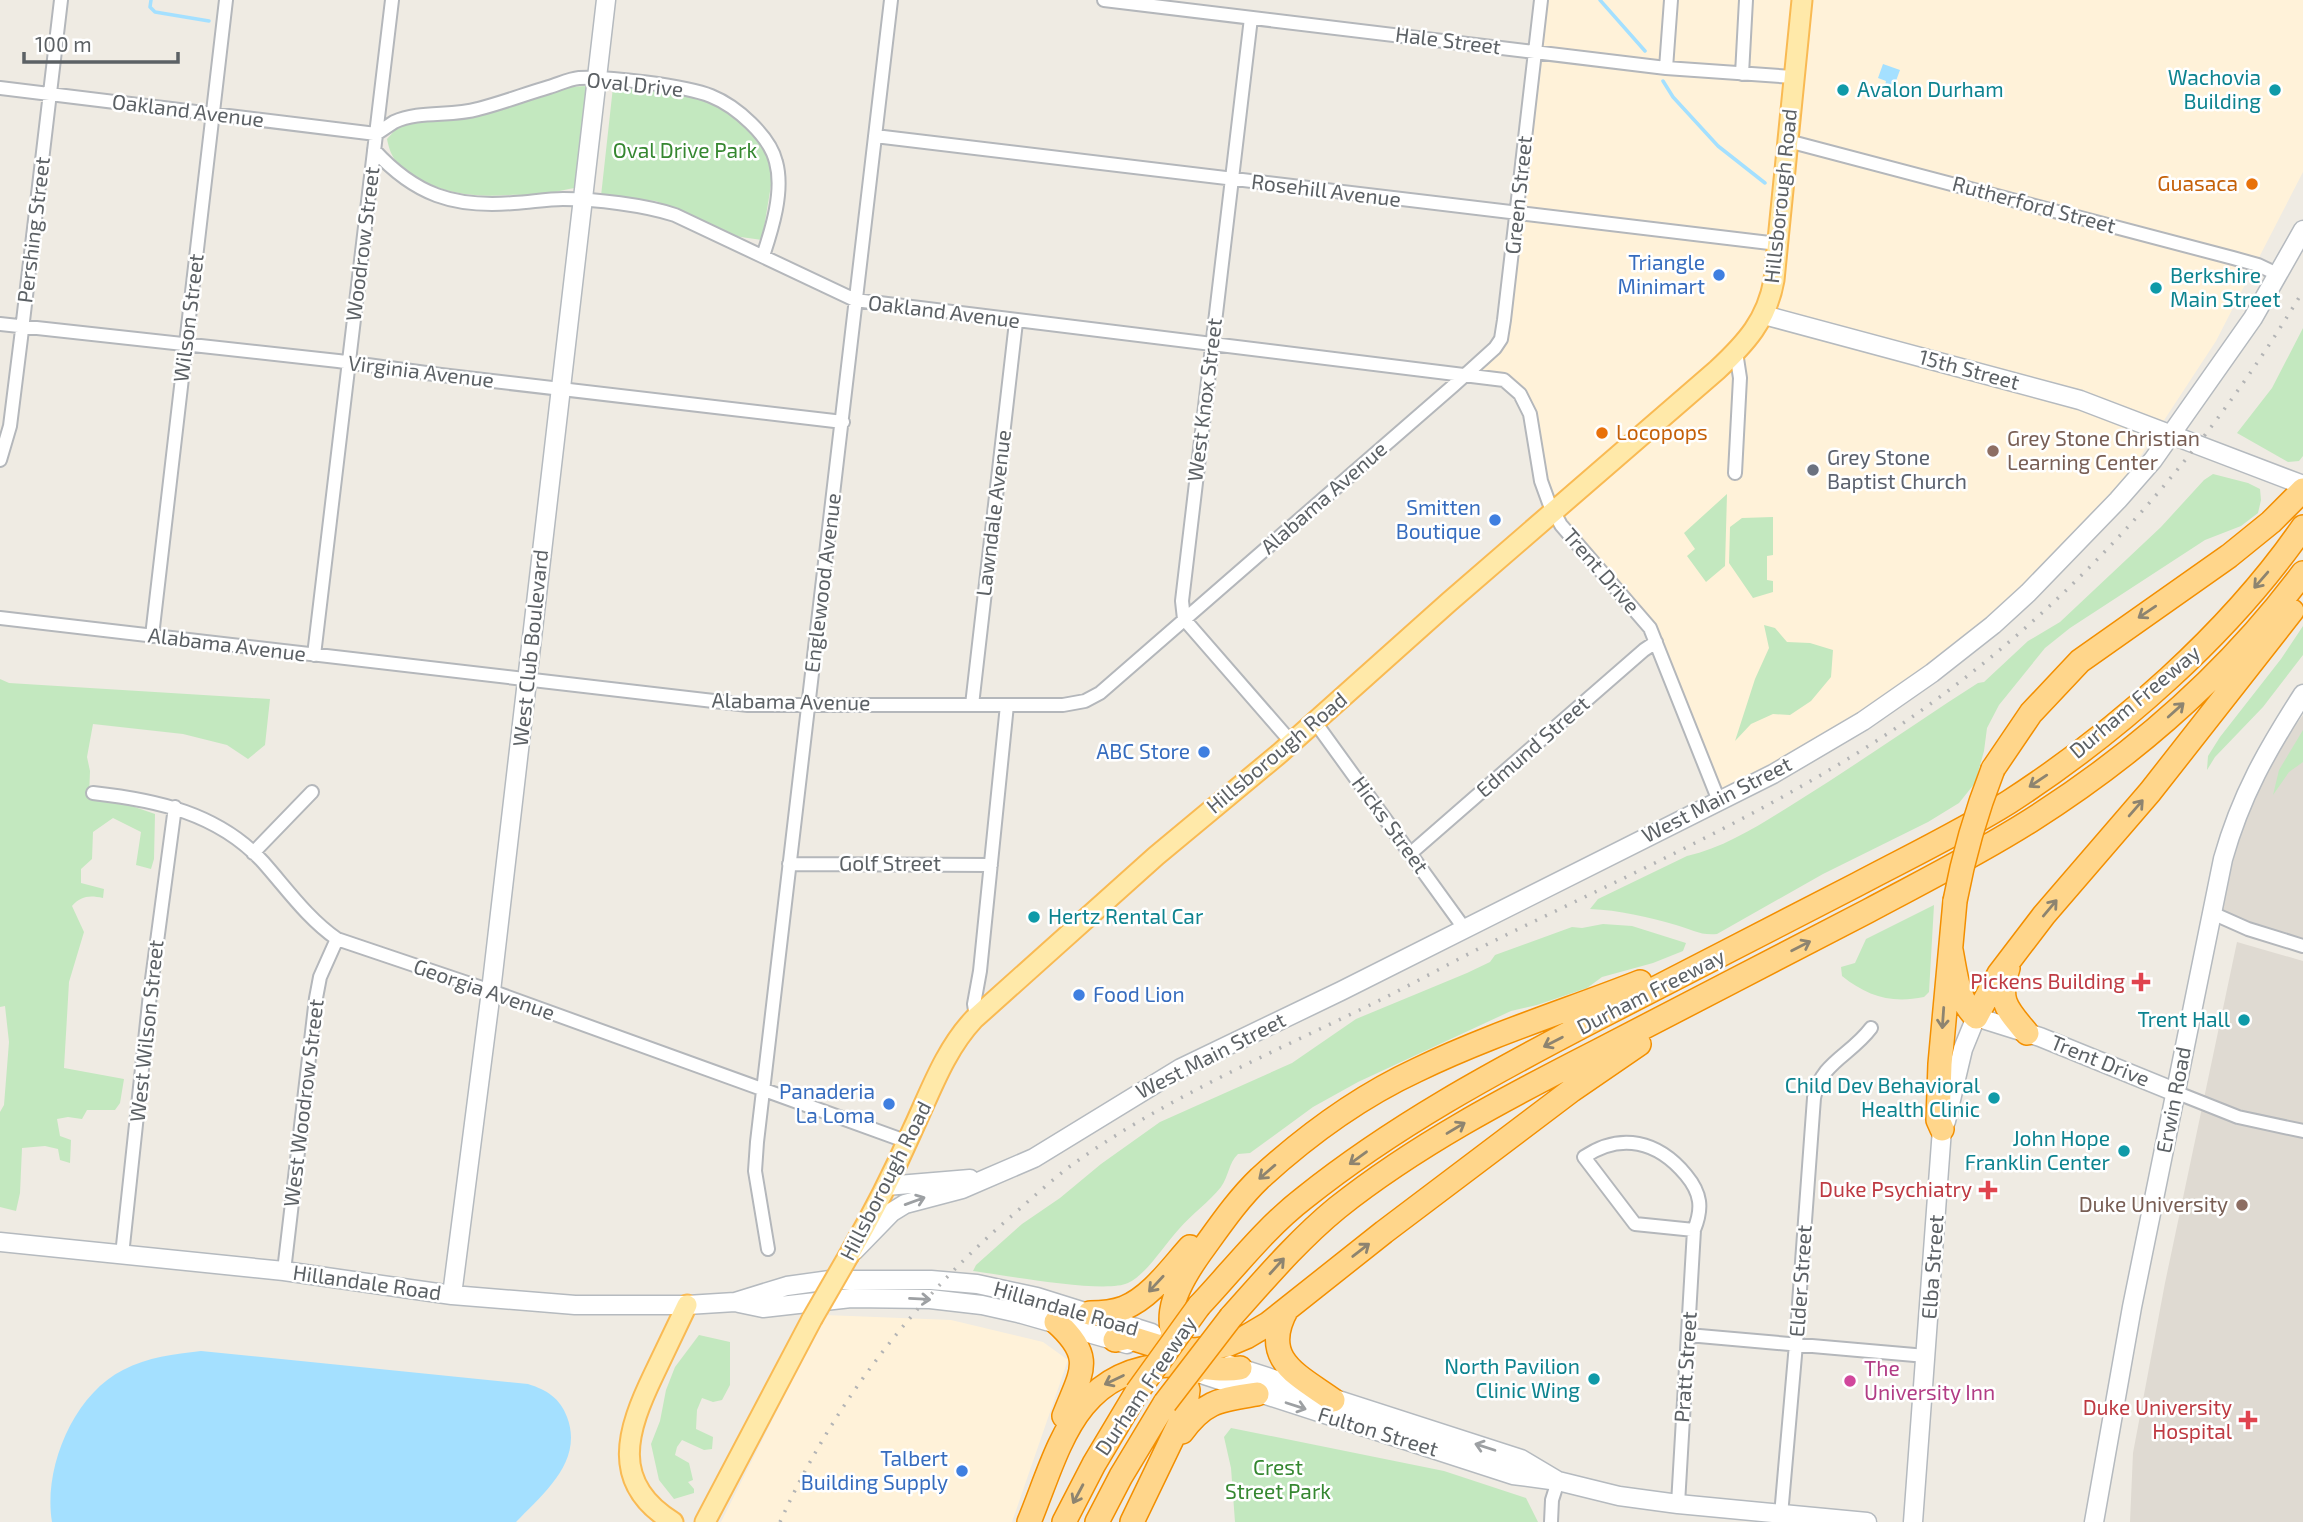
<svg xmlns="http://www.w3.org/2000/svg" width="2303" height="1522" font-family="'Exo 2',sans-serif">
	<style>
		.commercial { fill: #fff2d9 }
		.education { fill: #dfdad2 }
		.green { fill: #c3e8bf }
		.water { fill: #a4e0ff }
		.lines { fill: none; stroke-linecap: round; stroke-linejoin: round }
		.stream { stroke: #a4e0ff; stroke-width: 3.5 }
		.street-casing { stroke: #b4b7bb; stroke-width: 16 }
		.secondary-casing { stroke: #b5babf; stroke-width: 21 }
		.primary-casing { stroke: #f9ba53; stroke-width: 23 }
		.highway-casing { stroke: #f38f00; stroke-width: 26 }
		.street { stroke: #fff; stroke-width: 12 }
		.secondary { stroke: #fff; stroke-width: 18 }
		.primary { stroke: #ffe9a9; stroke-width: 19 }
		.highway { stroke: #ffd68b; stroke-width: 23 }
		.rail { stroke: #b3b4b5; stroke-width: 3.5; stroke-dasharray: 2 9; stroke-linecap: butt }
		.primary-bridge-casing { stroke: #f9ba53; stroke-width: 23; stroke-linecap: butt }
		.highway-bridge-casing { stroke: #f38f00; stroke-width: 26; stroke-linecap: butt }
		.primary-bridge { stroke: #ffe9a9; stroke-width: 19 }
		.highway-bridge { stroke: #ffd68b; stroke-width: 23 }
		.oneway { stroke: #8d8470 }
		.oneway2 { stroke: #9da0a3 }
		.culture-dot { fill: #0f9aa8; stroke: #fff; stroke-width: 2.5 }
		.food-dot { fill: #e8710a; stroke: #fff; stroke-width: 2.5 }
		.shop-dot { fill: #3f7fe0; stroke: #fff; stroke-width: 2.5 }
		.education-dot { fill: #8d6e63; stroke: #fff; stroke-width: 2.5 }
		.worship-dot { fill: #6b7280; stroke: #fff; stroke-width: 2.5 }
		.health-dot { fill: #e0444e; stroke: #fff; stroke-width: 2.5 }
		.hotel-dot { fill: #d1479c; stroke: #fff; stroke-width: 2.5 }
		.labels { text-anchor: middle; stroke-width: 5; stroke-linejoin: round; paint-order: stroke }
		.street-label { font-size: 21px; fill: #5c6165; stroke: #fff }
		.culture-label { font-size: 21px; fill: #0d838f; stroke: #fff; text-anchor: end }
		.park-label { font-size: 21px; fill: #358730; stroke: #fff }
		.food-label { font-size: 21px; fill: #c56008; stroke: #fff; text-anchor: end }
		.shop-label { font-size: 21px; fill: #366cbe; stroke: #fff; text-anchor: end }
		.education-label { font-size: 21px; fill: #785e54; stroke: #fff; text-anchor: start }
		.worship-label { font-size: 21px; fill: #5b616d; stroke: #fff; text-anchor: start }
		.health-label { font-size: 21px; fill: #be3a42; stroke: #fff; text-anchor: end }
		.hotel-label { font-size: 21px; fill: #b23c85; stroke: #fff; text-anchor: start }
	</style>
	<rect width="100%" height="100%" fill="#efebe3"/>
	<!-- commercial -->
	<path class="commercial" d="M1540,0H2303V172L2216,341L2100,518L1963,647L1856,721L1720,796L1659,643L1566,523L1545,489L1518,390L1469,373L1499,344Z
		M825,1315L951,1320L1043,1342L1068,1360L1012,1522H721Z"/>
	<!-- education -->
	<path class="education" d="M2303,715V939L2216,912L2253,783Z
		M2237,942L2303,961V1522H2130L2133,1453L2165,1283Z"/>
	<!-- green -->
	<path class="green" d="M586,86L575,188C562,190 550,194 537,195C528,196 519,194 510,195C476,197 449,195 419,179C400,169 391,160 387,139L396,129L412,122L465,117L508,108L527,100L569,87Z
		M613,87L698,96L719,104L756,135L771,161L772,179L762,240L734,236L656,201L601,196Z
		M2303,328V456L2299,461L2288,462L2237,433L2272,388Z
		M2213,474L2248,483L2260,489L2261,500L2258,513L2241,526L2205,540L2070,628L2045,648L1999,705L1987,728L1984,751L1975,783L1959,803L1928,822L1823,874L1717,934C1701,936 1691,929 1676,925C1648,917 1619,910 1590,909L1598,899L1687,856C1727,847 1764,822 1798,801C1859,763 1917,722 1978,683L1984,682L2028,641L2060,622L2161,527L2204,480Z
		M1727,494L1725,566L1706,582L1687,556L1695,549L1684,533Z
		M1773,517V555L1767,556V580L1773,581V592L1753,598L1729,563L1730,527L1742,518Z
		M1764,625L1775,628L1787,642L1810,643L1833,650L1831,677L1811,701L1790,715L1773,714L1751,724L1735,741L1755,679L1769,648Z
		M2303,626V655L2263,707L2215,757L2207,770L2208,756L2220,737L2281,659Z
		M0,679L9,683L270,699L265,745L248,759L227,745L183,734L93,724L87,757L90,771L89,797L123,803L155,814L154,859L151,869L136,865L141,832L113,818L93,832L92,859L81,869V883L104,889L103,898C89,895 81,896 72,906L84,932L69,982L64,1068L124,1079L120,1103L115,1110H87L82,1119L68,1117L57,1119L60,1136L71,1140L70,1163L60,1160L58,1149L45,1146L22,1148L20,1193L16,1211L0,1207V1112L4,1105L9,1042L5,1006L0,1007Z
		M2303,730V762L2289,772L2273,795L2279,770Z
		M1934,905L1929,992L1924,997C1891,1004 1867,996 1842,976L1841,967L1855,963L1866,939Z
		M1603,924L1632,926L1686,943L1683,951L1653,963L1602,977L1587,988L1537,1005L1511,1011L1358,1082L1313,1107L1250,1153L1238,1154C1228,1164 1229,1176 1221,1187C1209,1202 1192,1214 1179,1229C1165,1244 1146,1275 1128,1283C1105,1294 1004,1275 973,1271L976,1265L1022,1224L1060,1198L1101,1164L1160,1122L1292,1063L1356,1019L1467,973L1490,962L1495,955L1572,927L1582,928Z
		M699,1335L730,1342V1385L722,1400L713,1402L702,1398L697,1410L696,1429L713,1437L712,1449L704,1450L682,1440L677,1447L675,1455L689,1463L693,1480L688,1482L694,1489V1493L674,1499L659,1480L651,1444L660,1421L666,1390L675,1367Z
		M1231,1428L1444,1471L1526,1498L1538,1522H1235L1231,1468L1224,1437Z"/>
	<!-- water -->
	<path class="water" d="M1883,64L1900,70L1893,89L1885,86L1886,81L1878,78Z
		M201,1351L528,1384C547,1390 560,1398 567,1417C584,1461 543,1494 516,1522H52C43,1469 73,1395 123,1370C148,1357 174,1354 201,1351Z"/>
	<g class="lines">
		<!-- stream -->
		<path class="stream" d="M151,0L150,7L155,12L209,21
			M1600,0L1645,51
			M1663,81L1673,97L1718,146L1765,183"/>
		<defs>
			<path id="street" d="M1104,0L1666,68L1793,77
				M1251,18L1182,601L1184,619L1292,743
				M1666,68L1671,0
				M1742,74L1746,0
				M0,88L376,134C382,130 388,126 394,122C420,110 451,117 478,109C502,103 525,94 549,87C559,84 569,79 579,78C606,76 687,86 711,96C736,106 770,136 776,162C784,191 772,229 763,256
				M875,136L1778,244
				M1788,141L2233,258L2258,265L2279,275
				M374,150C415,195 454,208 514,203C531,202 547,199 563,199C595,199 645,205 675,215L855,300L1504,380L1520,394L1530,414L1541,481L1549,503L1561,525L1650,628L1719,801
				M0,324L338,361L441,375L843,422
				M0,460L10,426L21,338L61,0
				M1735,473L1740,378L1736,352
				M0,618L748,705H1063L1085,701L1100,693L1453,386L1495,348L1501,339L1504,320L1541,0
				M152,636L226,0
				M314,655L392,0
				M972,705L1016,322
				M1315,722L1464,928
				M93,793C156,800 218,813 263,862C287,889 307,918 337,939L491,991L908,1142
				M253,853L312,792
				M1411,853L1644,650L1656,642
				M789,864L991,865
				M2212,913L2248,929L2303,946
				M976,1017L974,1004L980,971L1007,705
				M2175,1092L2238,1117L2303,1131
				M768,1249L755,1171L757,1142L891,0
				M122,1255L150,994L175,807
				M284,1271L316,998L320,977L337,939
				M1688,1335L1926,1356
				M1678,1504L1694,1230C1703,1208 1701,1193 1686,1175C1658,1141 1621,1132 1584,1157L1635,1224L1694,1230
				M1781,1515L1796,1344L1814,1098C1821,1062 1850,1056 1871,1028
				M1551,1522L1552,1500L1558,1481"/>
			<path id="secondary" d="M1764,315L2080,400L2303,485
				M886,1186L970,1179
				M0,1242L284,1271L452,1295L575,1305H687L735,1302L787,1286L830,1280H931L977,1284L1037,1297L1152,1333
				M854,1251L892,1212L905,1204L962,1189L1034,1158L1181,1068L1341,991L1773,774L1863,721L1932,673L1993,625L2028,593L2118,500L2153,460L2253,318L2303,230
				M452,1295L491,991L606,0
				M739,1303L763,1308L851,1298L930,1299L982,1305L1022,1314L1127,1344
				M1230,1365L1521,1459L1558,1481
				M1195,1372L1513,1475L1558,1481L1619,1496L1678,1504L1867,1522
				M1913,1522L1942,1129L1946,1121L1963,1049L1976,1017L2040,1037L2175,1092
				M2094,1522L2132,1307L2223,859C2241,795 2267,750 2303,694"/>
			<path id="primary" d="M849,1255C872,1215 893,1174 912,1131C930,1093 944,1051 974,1019L1156,856L1280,753L1449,602L1717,370C1746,343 1767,320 1774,280L1802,0
				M673,1522C609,1483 627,1430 654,1374C665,1351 676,1328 687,1305
				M705,1522L812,1319"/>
			<path id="highway" d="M1993,769L2031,713L2080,661L2229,556L2271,522L2303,490
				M1951,950C1956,975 1957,999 1976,1017L1999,974L2044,915L2150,792L2292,611
				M2008,968C1997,1001 2007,1009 2027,1033
				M1942,1129L1938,1120L1940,1064L1955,901
				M1199,1306C1233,1270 1265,1228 1304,1198C1394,1126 1494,1072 1596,1019C1683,974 1771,929 1858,884C1909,857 1961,832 2009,802C2117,732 2230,633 2303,527
				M1287,1309C1259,1359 1298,1375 1333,1400
				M1090,1313C1101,1313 1113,1312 1124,1308C1151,1297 1171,1268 1190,1247
				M1231,1317C1265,1279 1298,1240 1337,1208C1416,1145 1508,1097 1598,1051C1688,1004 1778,958 1868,911C1922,882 1978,854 2030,821C2134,755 2229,672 2303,573
				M1056,1322C1096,1358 1081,1372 1064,1416
				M1115,1340L1128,1337L1157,1346L1194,1350L1227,1345L1246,1337L1268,1324L1384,1232L1572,1090L1639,1044
				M1195,1372C1155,1328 1171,1294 1200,1253C1219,1227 1237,1200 1260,1178C1306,1136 1361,1096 1417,1070C1489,1035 1566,1011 1640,982
				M1182,1432C1205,1400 1221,1400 1257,1394
				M1029,1522C1059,1449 1074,1369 1170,1365C1193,1364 1217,1372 1240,1368
				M1064,1522L1094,1464L1137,1392
				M1097,1522L1121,1476L1165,1403
				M1132,1522L1185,1412L1188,1390L1180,1364"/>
		</defs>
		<!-- street casing -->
		<use href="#street" class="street-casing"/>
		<!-- secondary casing -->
		<use href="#secondary" class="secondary-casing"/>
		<!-- primary casing -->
		<use href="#primary" class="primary-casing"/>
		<!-- highway casing -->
		<use href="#highway" class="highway-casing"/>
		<!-- street -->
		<use href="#street" class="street"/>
		<!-- secondary -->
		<use href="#secondary" class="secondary"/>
		<!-- primary -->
		<use href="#primary" class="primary"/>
		<!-- highway -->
		<use href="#highway" class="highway"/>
		<!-- rail -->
		<path class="rail" d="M780,1522C834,1402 916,1298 1015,1213C1033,1197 1051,1181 1069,1167C1158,1102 1271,1053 1370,1005C1415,983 1459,958 1504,936C1633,873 1767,813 1887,734C2059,620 2197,467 2303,291"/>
		<defs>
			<path id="primary-bridge" d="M812,1319L849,1255"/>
			<path id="highway-bridge" d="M1955,901C1964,853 1975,815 1993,769
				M1137,1392L1199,1306
				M1165,1403L1231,1317"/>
		</defs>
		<!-- primary-bridge casing -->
		<use href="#primary-bridge" class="primary-bridge-casing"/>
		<!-- highway-bridge casing -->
		<use href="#highway-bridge" class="highway-bridge-casing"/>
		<!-- primary-bridge -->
		<use href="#primary-bridge" class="primary-bridge"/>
		<!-- highway-bridge -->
		<use href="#highway-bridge" class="highway-bridge"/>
	</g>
	<!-- one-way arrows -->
	<defs><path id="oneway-shaft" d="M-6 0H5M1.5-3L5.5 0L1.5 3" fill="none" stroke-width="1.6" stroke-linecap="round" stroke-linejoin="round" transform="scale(1.75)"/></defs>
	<g class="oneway">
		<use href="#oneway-shaft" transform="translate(2261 580) rotate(131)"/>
		<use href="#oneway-shaft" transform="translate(2147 612) rotate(146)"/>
		<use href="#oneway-shaft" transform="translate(2176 710) rotate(-42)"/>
		<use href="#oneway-shaft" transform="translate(2038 781) rotate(146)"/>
		<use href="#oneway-shaft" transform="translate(2136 808) rotate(-49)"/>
		<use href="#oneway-shaft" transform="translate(2050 908) rotate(-50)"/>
		<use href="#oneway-shaft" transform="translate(1801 946) rotate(-27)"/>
		<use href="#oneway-shaft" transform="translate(1943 1018) rotate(94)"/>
		<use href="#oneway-shaft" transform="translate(1553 1042) rotate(153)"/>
		<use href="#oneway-shaft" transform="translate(1456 1128) rotate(-31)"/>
		<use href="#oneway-shaft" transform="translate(1358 1158) rotate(144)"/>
		<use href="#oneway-shaft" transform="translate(1267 1172) rotate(139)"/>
		<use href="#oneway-shaft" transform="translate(1361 1250) rotate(-38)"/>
		<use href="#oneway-shaft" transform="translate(1277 1266) rotate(-48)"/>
		<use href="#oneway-shaft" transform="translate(1156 1284) rotate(133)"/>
		<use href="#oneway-shaft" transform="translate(1114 1380) rotate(154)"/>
		<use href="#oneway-shaft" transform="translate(1078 1494) rotate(118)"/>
	</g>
	<g class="oneway2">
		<use href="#oneway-shaft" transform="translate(915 1201) rotate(-20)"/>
		<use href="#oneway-shaft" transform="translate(920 1299) rotate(3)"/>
		<use href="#oneway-shaft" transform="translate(1296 1406) rotate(18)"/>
		<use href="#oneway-shaft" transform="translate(1485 1447) rotate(-162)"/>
	</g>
	<!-- markers -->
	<g class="culture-dot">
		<circle cx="1843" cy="90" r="7"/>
		<circle cx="2275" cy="90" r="7"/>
		<circle cx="2156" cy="288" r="7"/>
		<circle cx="1034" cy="917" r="7"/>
		<circle cx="2244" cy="1020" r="7"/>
		<circle cx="1994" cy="1098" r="7"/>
		<circle cx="2124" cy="1151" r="7"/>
		<circle cx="1594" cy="1379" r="7"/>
	</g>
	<g class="food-dot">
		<circle cx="2252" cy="184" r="7"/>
		<circle cx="1602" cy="433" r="7"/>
	</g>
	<g class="shop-dot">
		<circle cx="1719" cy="275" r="7"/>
		<circle cx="1495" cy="520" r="7"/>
		<circle cx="1204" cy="752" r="7"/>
		<circle cx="1079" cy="995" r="7"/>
		<circle cx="889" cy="1104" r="7"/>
		<circle cx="962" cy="1471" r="7"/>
	</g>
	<g class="education-dot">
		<circle cx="1993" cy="451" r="7"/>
		<circle cx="2242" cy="1205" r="7"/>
	</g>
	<circle class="worship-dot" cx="1813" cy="470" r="7"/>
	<g class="health-dot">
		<path d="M2137.5 971.5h7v7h7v7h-7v7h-7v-7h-7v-7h7z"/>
		<path d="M1984.5 1179.5h7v7h7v7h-7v7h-7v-7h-7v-7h7z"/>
		<path d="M2244.5 1409.5h7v7h7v7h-7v7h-7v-7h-7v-7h7z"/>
	</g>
	<circle class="hotel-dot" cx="1850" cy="1381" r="7"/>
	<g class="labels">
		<!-- street labels -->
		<g class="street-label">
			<text transform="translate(1448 41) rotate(7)" y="7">Hale Street</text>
			<text transform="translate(635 85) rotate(6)" y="7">Oval Drive</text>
			<text transform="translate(188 111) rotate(7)" y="7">Oakland Avenue</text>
			<text transform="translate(1326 191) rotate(7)" y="7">Rosehill Avenue</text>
			<text transform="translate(1519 195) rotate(-84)" y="7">Green Street</text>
			<text transform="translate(1781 196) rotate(-84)" y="7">Hillsborough Road</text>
			<text transform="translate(2034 205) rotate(15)" y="7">Rutherford Street</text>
			<text transform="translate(34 230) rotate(-83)" y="7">Pershing Street</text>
			<text transform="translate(363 244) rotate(-83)" y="7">Woodrow Street</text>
			<text transform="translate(944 312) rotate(7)" y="7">Oakland Avenue</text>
			<text transform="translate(189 318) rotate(-83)" y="7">Wilson Street</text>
			<text transform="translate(1969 370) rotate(15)" y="7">15th Street</text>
			<text transform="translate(421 372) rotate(7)" y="7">Virginia Avenue</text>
			<text transform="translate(1205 400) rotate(-83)" y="7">West Knox Street</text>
			<text transform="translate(1324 498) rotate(-41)" y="7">Alabama Avenue</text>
			<text transform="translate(994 513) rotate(-83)" y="7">Lawndale Avenue</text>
			<text transform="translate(1601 571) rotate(49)" y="7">Trent Drive</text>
			<text transform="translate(823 583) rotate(-83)" y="7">Englewood Avenue</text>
			<text transform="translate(227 645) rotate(7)" y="7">Alabama Avenue</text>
			<text transform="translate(531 648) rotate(-84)" y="7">West Club Boulevard</text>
			<text transform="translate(791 702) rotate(1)" y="7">Alabama Avenue</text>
			<text transform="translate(2135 702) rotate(-40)" y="7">Durham Freeway</text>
			<text transform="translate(1533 747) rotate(-41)" y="7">Edmund Street</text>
			<text transform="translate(1277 753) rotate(-40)" y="7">Hillsborough Road</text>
			<text transform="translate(1717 800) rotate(-27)" y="7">West Main Street</text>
			<text transform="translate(1390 825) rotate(54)" y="7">Hicks Street</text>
			<text x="890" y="871">Golf Street</text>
			<text transform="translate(484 990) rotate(19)" y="7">Georgia Avenue</text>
			<text transform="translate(1651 992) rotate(-27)" y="7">Durham Freeway</text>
			<text transform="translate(147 1031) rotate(-84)" y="7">West Wilson Street</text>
			<text transform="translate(1211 1056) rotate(-27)" y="7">West Main Street</text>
			<text transform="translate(2100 1061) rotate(22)" y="7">Trent Drive</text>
			<text transform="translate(2174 1100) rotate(-79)" y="7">Erwin Road</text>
			<text transform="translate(304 1103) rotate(-83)" y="7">West Woodrow Street</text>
			<text transform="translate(886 1181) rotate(-63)" y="7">Hillsborough Road</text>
			<text transform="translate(1933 1267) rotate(-86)" y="7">Elba Street</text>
			<text transform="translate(1801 1281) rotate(-86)" y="7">Elder Street</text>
			<text transform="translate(367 1283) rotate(8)" y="7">Hillandale Road</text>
			<text transform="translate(1066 1309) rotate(16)" y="7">Hillandale Road</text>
			<text transform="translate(1686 1367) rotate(-86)" y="7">Pratt Street</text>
			<text transform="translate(1146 1386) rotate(-56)" y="7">Durham Freeway</text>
			<text transform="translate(1378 1432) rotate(17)" y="7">Fulton Street</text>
		</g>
		<!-- culture labels -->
		<g class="culture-label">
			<text x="2261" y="85">Wachovia<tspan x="2261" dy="24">Building</tspan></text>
			<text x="1857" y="97" text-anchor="start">Avalon Durham</text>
			<text x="2170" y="283" text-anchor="start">Berkshire<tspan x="2170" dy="24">Main Street</tspan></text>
			<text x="1048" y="924" text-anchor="start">Hertz Rental Car</text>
			<text x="2230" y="1027">Trent Hall</text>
			<text x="1980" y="1093">Child Dev Behavioral<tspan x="1980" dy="24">Health Clinic</tspan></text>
			<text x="2110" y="1146">John Hope<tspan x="2110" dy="24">Franklin Center</tspan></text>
			<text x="1580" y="1374">North Pavilion<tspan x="1580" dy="24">Clinic Wing</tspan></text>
		</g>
		<!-- park labels -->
		<g class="park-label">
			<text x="685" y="158">Oval Drive Park</text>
			<text x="1278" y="1475">Crest<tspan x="1278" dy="24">Street Park</tspan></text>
		</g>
		<!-- food labels -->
		<g class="food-label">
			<text x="2238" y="191">Guasaca</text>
			<text x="1616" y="440" text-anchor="start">Locopops</text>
		</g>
		<!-- shop labels -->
		<g class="shop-label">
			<text x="1705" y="270">Triangle<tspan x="1705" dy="24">Minimart</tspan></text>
			<text x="1481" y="515">Smitten<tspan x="1481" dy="24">Boutique</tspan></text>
			<text x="1190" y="759">ABC Store</text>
			<text x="1093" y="1002" text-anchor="start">Food Lion</text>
			<text x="875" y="1099">Panaderia<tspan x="875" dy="24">La Loma</tspan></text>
			<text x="948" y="1466">Talbert<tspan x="948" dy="24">Building Supply</tspan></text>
		</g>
		<!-- education labels -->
		<g class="education-label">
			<text x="2007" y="446">Grey Stone Christian<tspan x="2007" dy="24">Learning Center</tspan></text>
			<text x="2228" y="1212" text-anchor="end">Duke University</text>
		</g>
		<!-- worship labels -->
		<g class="worship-label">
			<text x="1827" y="465">Grey Stone<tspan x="1827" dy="24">Baptist Church</tspan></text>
		</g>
		<!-- health labels -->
		<g class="health-label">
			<text x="2125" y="989">Pickens Building</text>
			<text x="1972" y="1197">Duke Psychiatry</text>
			<text x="2232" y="1415">Duke University<tspan x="2232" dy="24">Hospital</tspan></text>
		</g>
		<!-- hotel labels -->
		<g class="hotel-label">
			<text x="1864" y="1376">The<tspan x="1864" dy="24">University Inn</tspan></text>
		</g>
	</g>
	<!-- scale -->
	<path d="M24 52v10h154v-10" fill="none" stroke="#5c6165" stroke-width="3.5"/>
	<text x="35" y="52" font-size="21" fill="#5c6165" stroke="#ffffff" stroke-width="5" paint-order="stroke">100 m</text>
</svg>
